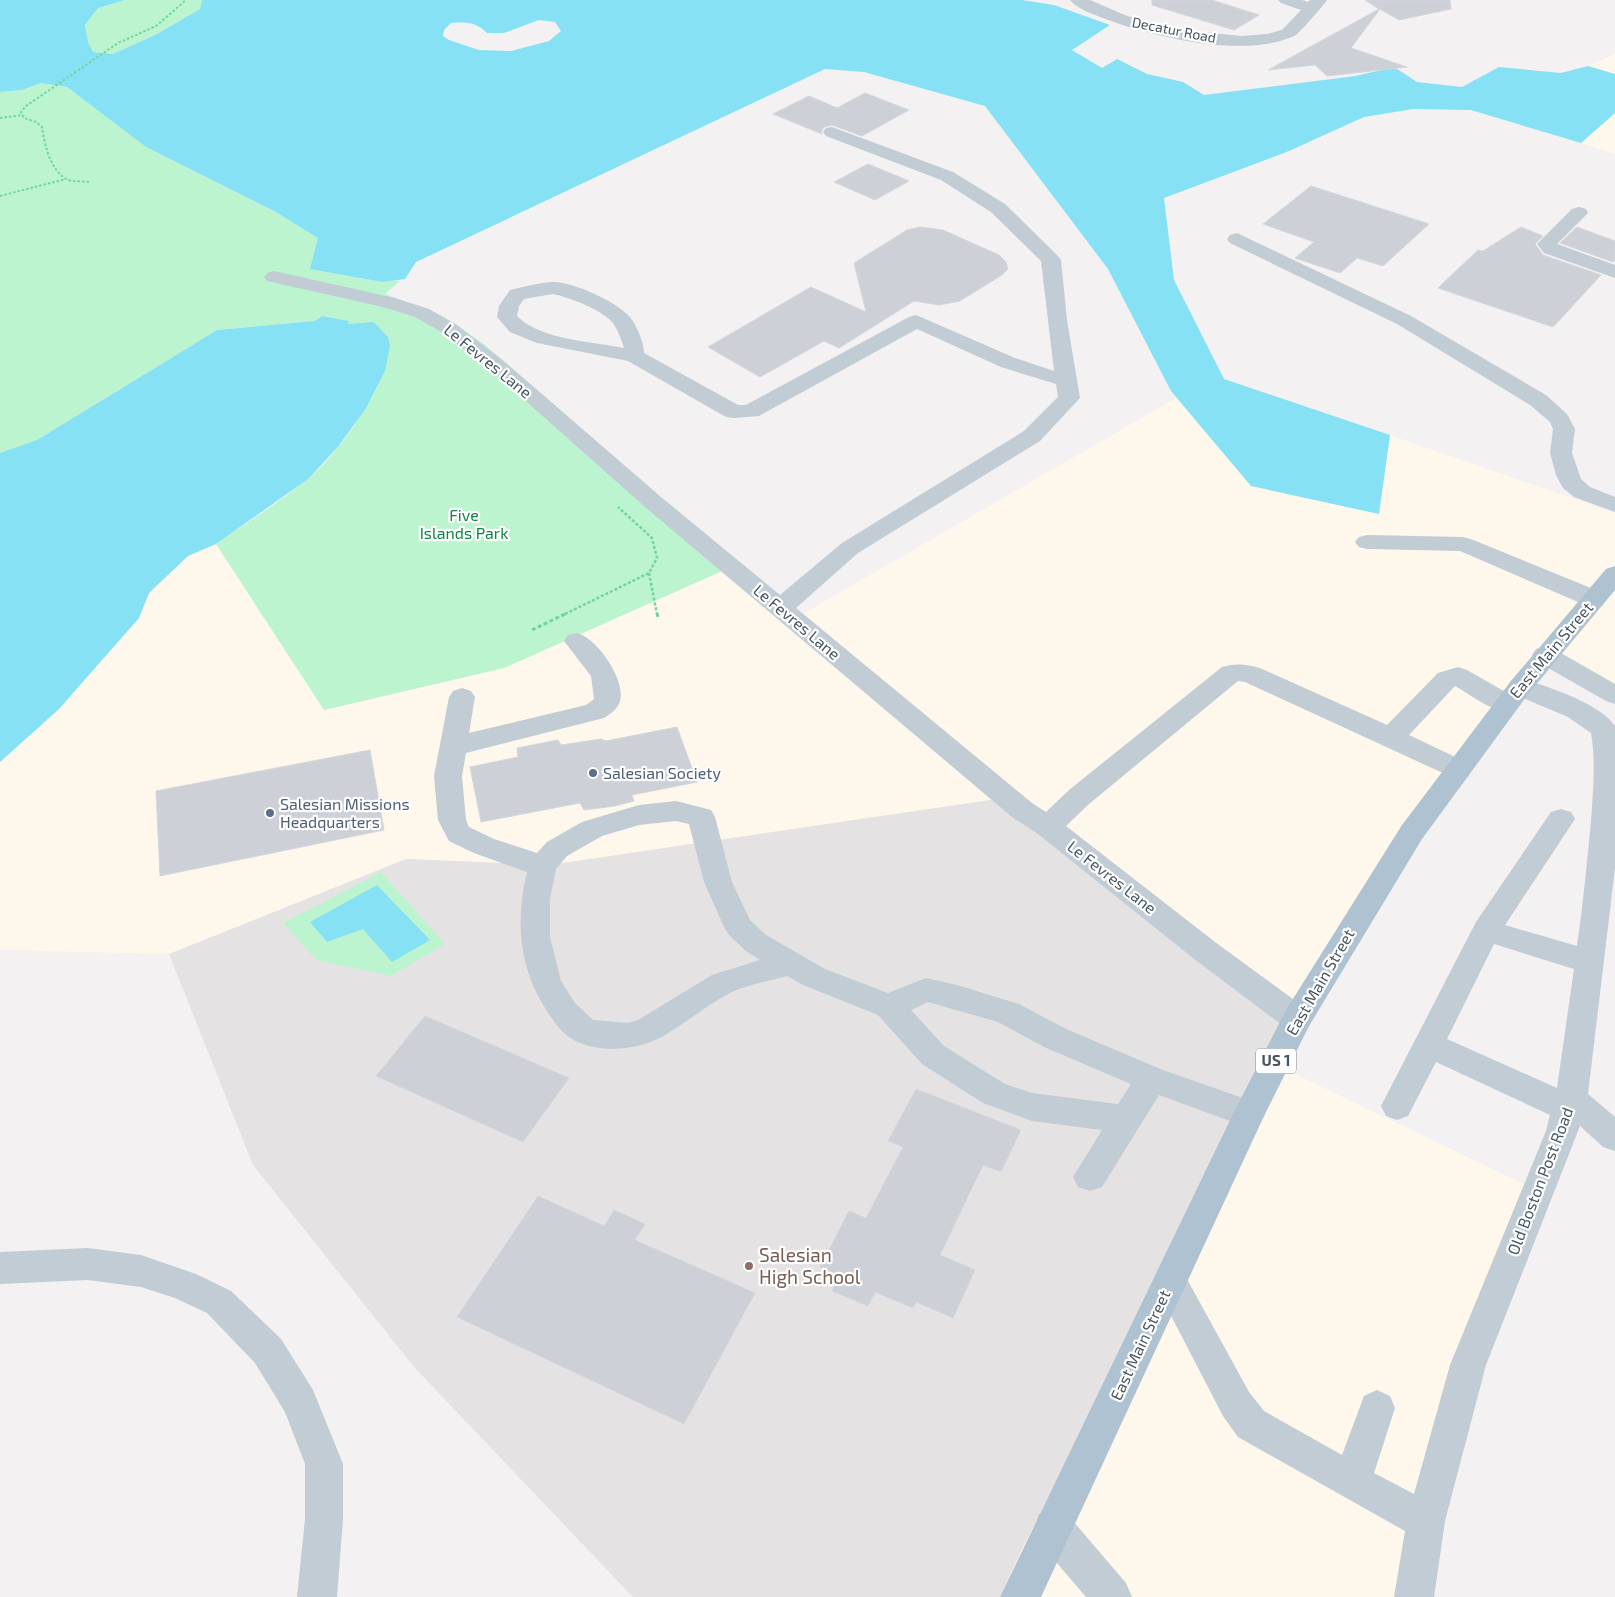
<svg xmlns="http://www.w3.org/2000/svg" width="1615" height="1597" font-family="'Exo 2',sans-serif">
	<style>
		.commercial { fill: #fef7eb }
		.education { fill: #e5e2e3 }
		.green { fill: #bdf4d0 }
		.water { fill: #86e1f4; fill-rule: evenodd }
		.building { fill: #cdd0d6; stroke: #d4d7dd }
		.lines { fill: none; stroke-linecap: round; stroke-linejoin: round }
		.path-far2 { stroke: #71d5a0; stroke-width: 2; stroke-dasharray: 2.5 2; stroke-linecap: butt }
		.path-far1 { stroke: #71d5a0; stroke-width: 2.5; stroke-dasharray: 3 2; stroke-linecap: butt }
		.path { stroke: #71d5a0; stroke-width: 3; stroke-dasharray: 4 2.5; stroke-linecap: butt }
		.minor { fill: #c1ccd4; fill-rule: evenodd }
		.major { fill: #afc2d2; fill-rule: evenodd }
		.service-dot { fill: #5c6f8a; stroke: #fff; stroke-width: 2 }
		.education-dot { fill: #8d6e63; stroke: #fff; stroke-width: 2 }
		.labels { text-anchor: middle; stroke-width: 4.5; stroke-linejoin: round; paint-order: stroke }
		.far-street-label { font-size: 14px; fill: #475560; stroke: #fff }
		.shield { fill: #fff; stroke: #7e8890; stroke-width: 1 }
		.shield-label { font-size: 15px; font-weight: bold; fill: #475560 }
		.street-label { font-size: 16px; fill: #475560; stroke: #fff }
		.park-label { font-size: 16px; fill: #0f8445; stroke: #fff }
		.service-label { font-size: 16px; fill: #4e5e75; stroke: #fff; text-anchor: start }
		.near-education-label { font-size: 19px; fill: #785e54; stroke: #fff; text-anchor: start }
	</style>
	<rect width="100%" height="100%" fill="#f3f1f1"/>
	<!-- commercial -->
	<path class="commercial" d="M1615,54V74L1588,66Z
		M1615,113V154L1581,143Z
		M1176,398L1251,486L1379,514L1390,435L1615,513V690L1555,655L1291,1014L549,865L406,859L169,954L0,950V762L59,709L139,618L149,593L188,555L216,544L324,710L504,668L738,564L799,616Z
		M1268,1061L1534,1189L1402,1597H1000L1021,1551Z"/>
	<!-- education -->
	<path class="education" d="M997,799L1291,1014L1021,1551L1000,1597H633L414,1367L253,1165L169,954L406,859L549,865Z"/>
	<!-- green -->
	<path class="green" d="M125,0H202L200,9L155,35L113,54L93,53L88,42L85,25L98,8Z
		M41,83L67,87L146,147L274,211L318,238L311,269L382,282L389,280L400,281L385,294L442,316L484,344L738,564L504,668L324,710L216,544C246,523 279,503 307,479C342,451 365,410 385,371L348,324V321L322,316L314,321L217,330L37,440L0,453V92L22,90Z
		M381,872L445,944L391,976L316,960L283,923Z"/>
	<!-- water -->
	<path class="water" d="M0,0H125L98,8L85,25L88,42L93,52L113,54L155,35L200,9L202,0H1022L1054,5L1110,25L1072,50L1102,68L1117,59L1147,74L1183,82L1204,95L1356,76L1394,67L1417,82L1462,87L1499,67L1561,73L1588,66L1615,74V113L1581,143L1471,110L1413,109L1364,117L1289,151L1164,198L1174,280L1224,379L1390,435L1379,514L1251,486L1171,391L1108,269L985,106L864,72L825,69L416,262L405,279L382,282L310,269L318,238L274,211L146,147L67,87L41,83L22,90L0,92ZM539,20L555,22L561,31L549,41L511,51L479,50L449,40L443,36L444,30L451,23C466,22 476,22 487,33H504Z
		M322,316L349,321L348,324L374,322L388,337L390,346L385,371L366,408L338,447L308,479L216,544L188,556L149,593L139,618L59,709L0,762V453L37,440L217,330L314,321Z
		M377,885L430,940L392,962L363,929L327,942L310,922Z"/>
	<!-- building -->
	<path class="building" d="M1152,0H1212L1259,15L1234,30L1152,5Z
		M1365,0H1450L1451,9L1399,20L1380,9L1351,48L1407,67L1327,76L1315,65L1268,70L1379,9Z
		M865,93L909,110L862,136L832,125L824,127L821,132L822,134L773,114L809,96L837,108Z
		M868,164L909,181L875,200L834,182Z
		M1311,186L1429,224L1383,266L1357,258L1340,273L1295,258L1314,242L1263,224Z
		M920,227L943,230L999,255L1006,262L1008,269L1002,275L960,301L939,305L914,301L839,348L824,341L760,377L708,347L811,287L866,312L854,263L907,230Z
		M1521,227L1543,236L1535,244L1543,255L1601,275L1553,327L1438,288L1478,250L1483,251Z
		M1577,227L1615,241V260L1613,262L1560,243Z
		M677,727L697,782L632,795L634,801L615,806L584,810L580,803L481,822L470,767L518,757L517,748L558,740L561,745L601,739L606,741Z
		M370,750L384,830L160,876L156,791Z
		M425,1016L569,1078L523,1142L376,1076Z
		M916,1089L1021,1130L1001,1172L983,1165L940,1255L975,1270L953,1318L916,1302L913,1308L875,1292L868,1306L832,1291L840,1275L820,1267L849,1211L866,1218L903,1147L888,1141Z
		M538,1196L604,1226L614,1210L645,1224L635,1240L755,1293L684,1424L457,1317Z"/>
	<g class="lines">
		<!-- path-far2 -->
		<path class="path-far2" d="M0,118L23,115
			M89,182C82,181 71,182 66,179C49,168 45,145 42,127L36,122L24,118L21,112L26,106L118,43L156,26L186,0
			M0,196L66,179"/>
		<!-- path-far1 -->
		<path class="path-far1" d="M649,573L657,614
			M565,614L649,573L657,558L652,538L618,507"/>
		<!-- path -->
		<path class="path" d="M657,613L658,617
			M532,630L567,613"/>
		<!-- minor -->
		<path class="minor" d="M1070,0H1090L1127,16L1182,30L1242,36L1267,34L1282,30L1301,10L1281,3L1278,0H1302L1308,2L1310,0H1327C1322,7 1300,33 1294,36C1244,59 1152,37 1103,18C1093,14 1077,9 1070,0Z
			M832,127L953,172L1005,204L1058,256L1061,260L1067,320L1080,398L1040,441L858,553L796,608L1032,803L1046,812L1069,790L1222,667C1236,663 1246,664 1260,668L1387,725L1438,673L1458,667L1467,670L1516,698L1520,704L1516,710C1496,716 1473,696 1455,686L1409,735L1468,763L1472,770L1468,777L1458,780L1245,682L1238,681L1089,804L1066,826L1215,942L1308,1010L1312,1019L1308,1028L1297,1031L1286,1028L1193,958L1038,834L1012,817L645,507L492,371L443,333L415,317L383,307L267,281L264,277L267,273L274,271L395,298L429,309L457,325L506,363L661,497L780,595L842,543L1024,431L1058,397L1056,384L1001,367L917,329L759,416L734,418L726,417L628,361L537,343L510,332L497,317L499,306L510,290C523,287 538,283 552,282C571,281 615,301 628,315C636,323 644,342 644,353L738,405H746L909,317L916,315L1015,358L1054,371L1041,261L991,212L941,180L826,136L823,132L826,128ZM553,294C568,297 603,310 613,323C617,329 622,340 624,348C593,342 538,339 517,316L519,306L524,299Z
			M1579,207L1586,209L1588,213L1557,244L1615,265V278L1544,253L1537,244L1572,209Z
			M1237,233L1411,316L1546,395L1567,414L1575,429L1572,453L1581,479L1590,487L1615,497V512L1574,497L1563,488L1556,475L1550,453L1553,429L1550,422L1530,405L1397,324L1230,243L1227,239L1230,235Z
			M1367,535L1463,537L1471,539L1603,593L1606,599L1603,605L1594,607L1585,605L1460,551L1367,549L1359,547L1355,542L1359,537Z
			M577,633C597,638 626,680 620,701C618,709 610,714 604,718L466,753L462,776L466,820L469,827L494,839L537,853L547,842L582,822L639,805L676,801L711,810L715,817L732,882L750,920L766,935L825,969L888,993L926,978L957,985L1019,1004L1066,1029L1163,1070L1260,1104L1265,1114L1260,1124L1249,1128L1159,1095L1102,1187L1090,1191L1078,1187L1073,1177L1102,1130L1032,1121L983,1103L922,1064L878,1015L803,985L787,976C769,981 749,984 732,992C708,1004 686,1023 662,1037C637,1050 599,1054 574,1040C560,1033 550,1016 542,1003C518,962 516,917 527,872L474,853L449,841L438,820L434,776L449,697L453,691L462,688L471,691L475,697L469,733L586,705L594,699L591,676L564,641L568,635ZM676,821L689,824L704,882L724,927L729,935L746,951L760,960L712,975L638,1020L628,1023L593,1020L575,1003L561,981L550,937V899L556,869L567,856L602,836L639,825ZM928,1002L998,1022L1044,1047L1131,1084L1118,1104L1032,1093L1005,1084L944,1046L911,1010Z
			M1545,647L1554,649L1615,684V704L1606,701L1536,661L1532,655L1536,649Z
			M1520,678C1546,686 1600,703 1615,726V868L1588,1094L1615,1117V1151L1603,1147L1580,1126L1486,1365L1445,1521L1434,1597H1394L1405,1531L1238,1437L1223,1416L1153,1281L1158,1270L1170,1265L1182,1270L1249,1392L1264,1411L1342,1455L1364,1396L1377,1390L1390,1396L1395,1408L1374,1473L1414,1494L1450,1365L1546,1131L1550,1115L1436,1062L1408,1116L1397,1120L1386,1116L1381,1106L1476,922L1551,812L1561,809L1571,812L1575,819L1505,925L1577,946C1583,905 1587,863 1591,821C1593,792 1596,762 1591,733L1568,717L1511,693L1507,687L1511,681ZM1494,944L1574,969L1557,1088L1447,1039Z
			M88,1248L141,1255L196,1274L231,1291L281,1339L313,1390L343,1464V1519L337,1597H297L305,1519V1464L285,1412L255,1363L207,1313L175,1298L141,1287L88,1280L0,1284V1252Z
			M1053,1509L1067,1514L1126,1583L1132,1597H1086L1039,1542L1034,1528L1039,1514Z"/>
		<!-- major -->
		<path class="major" d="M1615,566V590L1529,693L1422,839L1309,1026L1264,1116L1041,1597H1000L1233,1114L1286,1010L1402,825L1511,681L1606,569Z"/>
	</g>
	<!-- markers -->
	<g class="service-dot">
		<circle cx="593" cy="773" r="5"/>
		<circle cx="270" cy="813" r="5"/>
	</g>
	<circle class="education-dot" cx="749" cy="1266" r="5"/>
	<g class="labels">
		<!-- far-street labels -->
		<g class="far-street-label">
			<text transform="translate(1174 30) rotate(11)" y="5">Decatur Road</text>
		</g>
		<!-- shield labels -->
		<rect class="shield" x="1256" y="1048.5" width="40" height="25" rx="4"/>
		<g class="shield-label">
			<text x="1276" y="1066">US 1</text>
		</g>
		<!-- street labels -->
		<g class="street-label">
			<text transform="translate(488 361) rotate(39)" y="6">Le Fevres Lane</text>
			<text transform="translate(797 622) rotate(40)" y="6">Le Fevres Lane</text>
			<text transform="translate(1551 650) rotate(-50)" y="6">East Main Street</text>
			<text transform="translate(1112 877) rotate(38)" y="6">Le Fevres Lane</text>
			<text transform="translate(1320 982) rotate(-60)" y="6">East Main Street</text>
			<text transform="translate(1540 1181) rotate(-69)" y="6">Old Boston Post Road</text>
			<text transform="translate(1140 1345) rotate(-65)" y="6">East Main Street</text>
		</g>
		<!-- park labels -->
		<g class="park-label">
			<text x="464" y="521">Five<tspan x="464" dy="18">Islands Park</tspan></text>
		</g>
		<!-- service labels -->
		<g class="service-label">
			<text x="603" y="779">Salesian Society</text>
			<text x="280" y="810">Salesian Missions<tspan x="280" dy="18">Headquarters</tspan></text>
		</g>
		<!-- near-education labels -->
		<g class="near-education-label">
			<text x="759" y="1262">Salesian<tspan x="759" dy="22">High School</tspan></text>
		</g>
	</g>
</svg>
